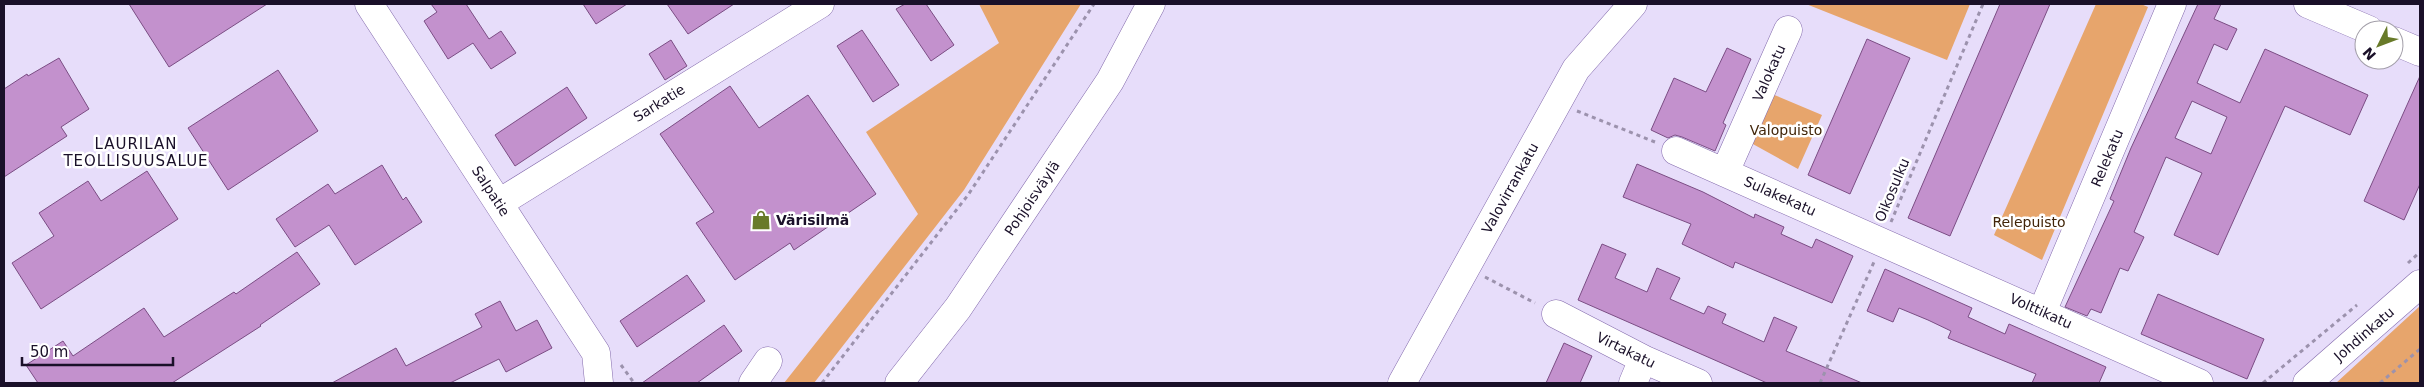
<svg xmlns="http://www.w3.org/2000/svg" width="2424" height="387" font-family="'DejaVu Sans',sans-serif">
	<style>
		.green { fill: #e7a56c }
		.building { fill: #c391cd; stroke: #7b4d84; fill-rule: evenodd }
		.lines { fill: none; stroke-linecap: round; stroke-linejoin: round }
		.minor-casing { stroke: #836aac; stroke-width: 29 }
		.major-casing { stroke: #836aac; stroke-width: 29 }
		.path { stroke: #9c92ad; stroke-width: 3; stroke-dasharray: 4 4; stroke-linecap: butt }
		.minor { stroke: #fff; stroke-width: 28 }
		.major { stroke: #fff; stroke-width: 28 }
		.labels { text-anchor: middle; stroke-width: 5; stroke-linejoin: round; paint-order: stroke }
		.street-label { font-size: 14px; fill: #1a1029; stroke: #fff }
		.park-label { font-size: 14px; fill: #402408; stroke: #fff }
		.poi-label { font-size: 14px; font-weight: bold; fill: #1a1029; stroke: #fff; text-anchor: start }
		.neighbourhood-label { font-size: 15px; letter-spacing: 1px; fill: #1a1029; stroke: #fff }
	</style>
	<rect width="100%" height="100%" fill="#e7ddfa"/>
	<!-- green -->
	<path class="green" d="M979,4H1081L964,190L814,383H784L918,214L866,132L999,43Z
		M1806,4H1970L1947,60Z
		M2096,4H2141L2148,7L2042,260L1994,235Z
		M1772,94L1822,115L1798,169L1751,143Z
		M2420,306V383H2336Z"/>
	<!-- building -->
	<path class="building" d="M129,4H267L169,67Z
		M431,4H466L489,39L501,31L516,53L491,69L473,43L448,59L424,21L437,12Z
		M583,4H627L596,24Z
		M667,4H734L688,34Z
		M905,4H926L954,45L931,61L896,9Z
		M2000,4H2050L1950,236L1908,218Z
		M2198,4H2221L2214,19L2237,29L2227,50L2214,44L2197,83L2240,103L2265,49L2368,95L2350,135L2285,106L2218,255L2174,235L2202,173L2166,157L2134,232L2144,237L2128,271L2120,268L2101,313L2091,309L2087,316L2065,307L2114,201L2110,199L2131,148ZM2192,101L2227,117L2211,154L2175,138Z
		M862,30L899,85L873,102L837,46Z
		M1867,39L1910,58L1850,194L1808,175Z
		M671,40L687,66L665,80L649,54Z
		M1727,48L1751,59L1723,123L1726,125L1715,151L1682,137L1675,135L1668,138L1651,130L1674,78L1706,92Z
		M59,58L89,109L61,127L67,136L4,177V89L27,74L28,76Z
		M278,70L318,131L228,190L188,128Z
		M2420,76V184L2404,220L2364,201Z
		M730,86L759,128L808,95L876,194L794,250L790,243L735,280L696,223L714,212L660,134Z
		M567,87L587,118L515,166L495,135Z
		M1637,164L1703,192L1754,218L1755,214L1784,227L1781,234L1812,248L1816,239L1853,256L1832,303L1735,262L1733,268L1682,244L1691,224L1623,197Z
		M382,165L403,200L406,197L422,222L355,265L329,225L295,247L276,219L328,184L335,194Z
		M147,171L178,219L41,309L12,263L54,236L39,213L88,181L101,201Z
		M1602,244L1626,254L1615,278L1647,292L1657,268L1680,278L1670,299L1704,314L1708,306L1726,314L1722,323L1764,342L1774,317L1797,327L1786,351L1862,383H1767L1578,300Z
		M297,252L320,284L260,325L261,326L172,383H38L26,365L63,341L73,356L144,308L164,337L234,292L236,294Z
		M1885,269L1972,308L1968,317L2005,334L2009,324L2106,367L2099,383H2032L2036,374L1948,338L1951,331L1928,320L1899,308L1893,322L1867,311Z
		M687,275L705,301L637,347L620,321Z
		M2158,294L2264,339L2247,379L2141,334Z
		M500,301L516,331L537,320L552,348L506,372L499,359L450,383H332L396,348L406,366L482,327L475,314Z
		M724,325L742,351L697,383H642Z
		M1564,343L1592,356L1580,383H1546Z"/>
	<g class="lines">
		<defs>
			<path id="minor" d="M369,4L596,353L599,383
				M2308,4L2369,30
				M2394,41L2420,52
				M1676,151L2199,383
				M1725,172L1788,30
				M499,203L820,4
				M2042,312L2172,4
				M1556,314L1643,359L1698,383
				M753,383L768,361
				M1402,383L1576,69L1633,4
				M1633,383L1643,359
				M2307,383L2420,284"/>
			<path id="major" d="M899,383L958,308L1110,81L1151,4"/>
		</defs>
		<!-- minor casing -->
		<use href="#minor" class="minor-casing"/>
		<!-- major casing -->
		<use href="#major" class="major-casing"/>
		<!-- path -->
		<path class="path" d="M1577,111L1655,142
			M1891,222L1983,4
			M2408,263L2420,252
			M1485,277L1535,303
			M621,365L634,383
			M822,383L968,195L1094,4
			M1820,383L1874,262
			M2263,383L2357,305
			M2380,383L2420,349"/>
		<!-- minor -->
		<use href="#minor" class="minor"/>
		<!-- major -->
		<use href="#major" class="major"/>
	</g>
	<!-- icons -->
	<defs>
		<symbol id="shop-bare" viewBox="-9 -9 18 18"><path d="M-5-2.5h2.3a2.7 3.5 0 0 1 5.4 0H5L5.5 6h-11ZM-1.5-2.5h3a1.5 2.3 0 0 0-3 0Z" fill="#687a29" stroke="#fff" stroke-width="2.5" paint-order="stroke"/></symbol>
	</defs>
	<g fill-rule="evenodd">
		<use href="#shop-bare" x="747" y="206" width="28" height="28"/>
	</g>
	<g class="labels">
		<!-- street labels -->
		<g class="street-label">
			<text transform="translate(1769 73) rotate(-66)" y="5">Valokatu</text>
			<text transform="translate(659 103) rotate(-32)" y="5">Sarkatie</text>
			<text transform="translate(2107 158) rotate(-67)" y="5">Relekatu</text>
			<text transform="translate(1510 188) rotate(-61)" y="5">Valovirrankatu</text>
			<text transform="translate(1892 190) rotate(-67)" y="5">Oikosulku</text>
			<text transform="translate(491 191) rotate(57)" y="5">Salpatie</text>
			<text transform="translate(1780 196) rotate(24)" y="5">Sulakekatu</text>
			<text transform="translate(1032 198) rotate(-56)" y="5">Pohjoisväylä</text>
			<text transform="translate(2041 311) rotate(24)" y="5">Volttikatu</text>
			<text transform="translate(2364 334) rotate(-41)" y="5">Johdinkatu</text>
			<text transform="translate(1626 350) rotate(26)" y="5">Virtakatu</text>
		</g>
		<!-- park labels -->
		<g class="park-label">
			<text x="1786" y="135">Valopuisto</text>
			<text x="2029" y="227">Relepuisto</text>
		</g>
		<!-- poi labels -->
		<g class="poi-label">
			<text x="776" y="225">Värisilmä</text>
		</g>
		<!-- neighbourhood labels -->
		<g class="neighbourhood-label">
			<text x="136" y="149">LAURILAN<tspan x="136" dy="17">TEOLLISUUSALUE</tspan></text>
		</g>
	</g>
	<!-- border -->
	<rect width="2424" height="387" fill="none" stroke="#1a1029" stroke-width="10"/>
	<!-- north arrow -->
	<g transform="translate(2379 45) rotate(228)"><circle r="24" fill="#ffffff" stroke="#a39fa9"/>
	<path d="M0-4L9 19L0 12L-9 19Z" fill="#687a29"/>
	<text y="-8" font-size="14" font-weight="bold" text-anchor="middle" fill="#1a1029">N</text>
	</g>
	<!-- scale -->
	<path d="M22 357v8h151v-8" fill="none" stroke="#1a1029" stroke-width="2.5"/>
	<text x="30" y="357" font-size="15" fill="#1a1029" stroke="#ffffff" stroke-width="4" paint-order="stroke">50 m</text>
</svg>
